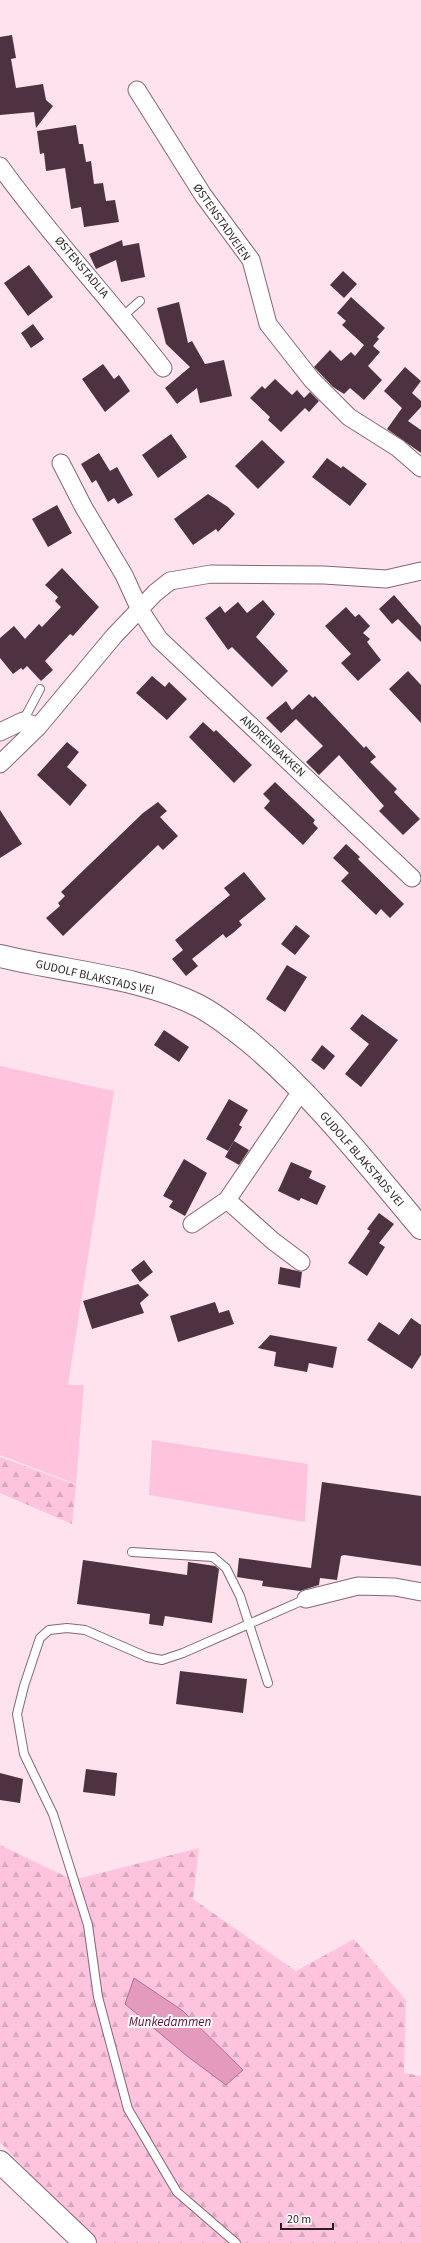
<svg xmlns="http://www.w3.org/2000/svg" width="421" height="2243" font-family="'Source Sans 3',sans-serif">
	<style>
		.grass { fill: #fec4de }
		.forest { fill: url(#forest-firs) }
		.water { fill: #e49abd; stroke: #ac748e }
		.building { fill: #4d333f }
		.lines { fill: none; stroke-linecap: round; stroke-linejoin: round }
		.lane-casing { stroke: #846673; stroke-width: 10 }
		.street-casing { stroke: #846673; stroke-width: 19 }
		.secondary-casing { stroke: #846673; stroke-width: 24 }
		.lane { stroke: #fff; stroke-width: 8 }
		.street { stroke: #fff; stroke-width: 17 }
		.secondary { stroke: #fff; stroke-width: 22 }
		.labels { text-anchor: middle; stroke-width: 4; stroke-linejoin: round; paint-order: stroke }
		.street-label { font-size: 12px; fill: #291d22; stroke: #fff }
		.water-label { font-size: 13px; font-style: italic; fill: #640c41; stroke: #fff }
	</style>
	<defs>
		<pattern id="forest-firs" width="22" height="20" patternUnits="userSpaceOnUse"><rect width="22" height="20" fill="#fec4de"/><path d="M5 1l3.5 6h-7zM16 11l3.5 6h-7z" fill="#daa8be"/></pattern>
	</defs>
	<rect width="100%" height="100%" fill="#fee3ef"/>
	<!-- grass -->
	<path class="grass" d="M0,1066L114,1091L68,1385H84L76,1484L0,1455Z
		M152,1440L308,1464L305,1522L149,1495Z"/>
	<!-- forest -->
	<path class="forest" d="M0,1457L76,1485L72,1524L0,1493Z
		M0,1845L73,1880L199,1848L193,1899L296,1971L354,1939L406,2000L404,2073L421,2076V2243H94L0,2142Z"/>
	<!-- water -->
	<path class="water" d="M134,1978L183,2011L243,2070L226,2085L187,2056L125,2004Z"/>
	<!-- building -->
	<path class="building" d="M12,35L16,58L11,59L16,88L43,84L46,100L53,106L36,128L34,112L0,115V37Z
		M76,125L79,144H83L86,162L91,161L94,184L103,183L106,201L115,200L119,222L84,227L81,207L71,209L65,168L46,171L44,153L40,154L37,131Z
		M122,240L123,246L139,243L145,277L121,282L116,260L96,269L89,254Z
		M29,265L53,297L28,316L4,283Z
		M343,271L357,284L344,298L330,285Z
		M351,297L385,328L377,337L379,339L373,346L380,352L368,366L382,380L364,400L350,388L344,394L333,387L314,367L330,350L341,361L351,352L355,356L364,345L342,325L346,321L337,313Z
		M179,302L188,343L192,341L205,364L224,360L232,396L200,403L197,388L177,404L165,388L190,367L166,344L157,308Z
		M33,324L44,339L31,348L21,333Z
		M103,364L114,379L119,375L130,391L105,412L82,379Z
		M405,367L421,381L412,393L421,401V407L408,421L421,430V453L387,429L402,408L384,391Z
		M275,379L292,395L297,390L304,398L310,392L319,401L309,412L305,408L281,432L268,420L270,417L250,398L262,386L265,389Z
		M171,434L187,457L158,478L142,455Z
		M262,440L285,462L258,489L235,466Z
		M99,453L110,471L117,467L133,495L118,504L114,498L108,502L96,480L92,483L81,464Z
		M327,458L341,468L343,466L367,484L350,506L312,477Z
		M208,494L228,507L235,514L218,532L216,529L193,545L174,519Z
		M57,505L72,533L48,547L32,519Z
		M62,568L99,607L73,636L70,634L45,661L53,670L41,681L27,666L23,670L21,668L13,674L0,658V638L14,626L25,639L39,624L42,627L61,607L55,601L58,597L45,585Z
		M394,595L421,626V642L398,619L392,624L379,609Z
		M263,600L275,614L256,637L288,671L272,687L232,647L228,650L205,618L220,606L225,613L238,602L247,613Z
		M346,607L355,617L359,614L370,626L363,633L370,639L367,642L381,660L358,681L341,663L351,654L325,626Z
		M408,671L421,685V723L389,689Z
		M152,676L165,687L169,682L187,699L167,720L136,693Z
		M309,694L313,698L315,696L364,748L366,746L376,757L370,762L397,789L394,792L420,819L403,835L379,811L384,806L339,755L319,775L306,762L323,746L296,719L281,733L266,718L286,701L292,710Z
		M203,722L214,732L216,730L252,765L234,783L189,737Z
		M67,742L79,752L67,767L87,785L70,806L37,775Z
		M275,782L315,820L313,823L318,828L303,845L264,808L270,801L263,794Z
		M158,802L167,811L160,817L178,836L163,850L158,845L63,936L46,918L60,906L58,903L65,896L61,892L143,813Z
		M0,810L22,844L0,858Z
		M346,844L360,857L358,859L404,904L390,918L381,909L376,915L341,881L349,873L333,858Z
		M244,872L266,899L239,921L242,925L233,933L226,938L223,934L192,959L198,966L186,976L172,959L183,950L175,940L230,895L224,888Z
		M296,925L310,936L295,955L281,944Z
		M287,965L307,977L285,1012L266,999Z
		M362,1014L398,1040L361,1087L345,1074L369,1044L350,1029Z
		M164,1030L189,1047L179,1062L154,1045Z
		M322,1045L335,1056L324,1070L311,1060Z
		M229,1099L248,1110L239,1125L242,1127L228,1151L206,1139Z
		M234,1141L249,1150L239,1165L225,1157Z
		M184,1159L207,1173L185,1216L169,1207L173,1201L163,1196Z
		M291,1162L312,1171L309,1178L326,1186L317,1205L301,1198L299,1201L278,1191Z
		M379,1213L394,1224L379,1243L385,1247L367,1276L348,1263L370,1231L367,1229Z
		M144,1260L153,1272L140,1282L131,1270Z
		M280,1267L302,1272L300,1288L278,1284Z
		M138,1284L149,1295L140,1303L144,1313L92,1329L83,1301Z
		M215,1302L219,1313L229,1310L234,1324L178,1342L170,1316Z
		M411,1318L421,1325V1355L412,1369L367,1340L379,1322L399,1335Z
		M270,1335L337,1347L333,1368L309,1363L307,1372L274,1366L276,1352L258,1348Z
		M322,1482L421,1496V1566L344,1555L341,1556L337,1580L320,1578L319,1585L300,1591L262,1586L263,1581L237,1577L239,1558L311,1568Z
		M83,1560L187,1575L188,1562L215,1566L219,1569L212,1623L165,1616L163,1626L149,1624L150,1614L77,1604Z
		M180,1671L247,1679L243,1713L176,1704Z
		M86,1769L117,1773L115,1796L83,1792Z
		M0,1773L23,1779L20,1803L0,1800Z"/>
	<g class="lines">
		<defs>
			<path id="lane" d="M123,316L140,301
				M23,721L40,689
				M132,1552L213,1557L226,1568L240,1596L268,1683
				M236,2243L177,2192L128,2109L98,1997L88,1925L53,1814L24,1754L17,1714L24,1686L40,1638L49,1630L67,1628L85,1630L147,1657L162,1660L183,1653L306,1599"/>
			<path id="street" d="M137,90L203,195L251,260L268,324L312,380L349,417L398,448L421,468
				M0,166C50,236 110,299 163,368
				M61,463L84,508L124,575L140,610L159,639L412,878
				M0,732L23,721L38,727
				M0,764L38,727L114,636L155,593L170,581L211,574L324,575L386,579L421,571
				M227,1200L273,1241L301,1262
				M192,1224L227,1200L302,1090
				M306,1599L358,1586L395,1587L421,1592"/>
			<path id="secondary" d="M0,956C64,972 140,976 199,1006C218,1016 235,1030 251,1043C315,1097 367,1164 421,1228
				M0,2162L85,2243"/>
		</defs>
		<!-- lane casing -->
		<use href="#lane" class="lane-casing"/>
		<!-- street casing -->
		<use href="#street" class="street-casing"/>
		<!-- secondary casing -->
		<use href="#secondary" class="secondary-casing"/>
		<!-- lane -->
		<use href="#lane" class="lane"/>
		<!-- street -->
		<use href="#street" class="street"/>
		<!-- secondary -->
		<use href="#secondary" class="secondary"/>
	</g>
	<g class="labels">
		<!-- street labels -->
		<g class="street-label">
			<text transform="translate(222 222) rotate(55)" y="4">ØSTENSTADVEIEN</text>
			<text transform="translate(82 267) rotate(50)" y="4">ØSTENSTADLIA</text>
			<text transform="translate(273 746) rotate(43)" y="4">ANDRENBAKKEN</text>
			<text transform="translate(95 977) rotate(13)" y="4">GUDOLF BLAKSTADS VEI</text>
			<text transform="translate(362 1159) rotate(49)" y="4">GUDOLF BLAKSTADS VEI</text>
		</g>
		<!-- water labels -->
		<g class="water-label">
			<text x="170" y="2026">Munkedammen</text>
		</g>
	</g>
	<!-- scale -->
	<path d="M281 2223v6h52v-6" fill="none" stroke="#291d22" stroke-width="2"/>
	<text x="287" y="2223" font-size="12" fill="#291d22" stroke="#ffffff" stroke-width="3" paint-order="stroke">20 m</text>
</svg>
